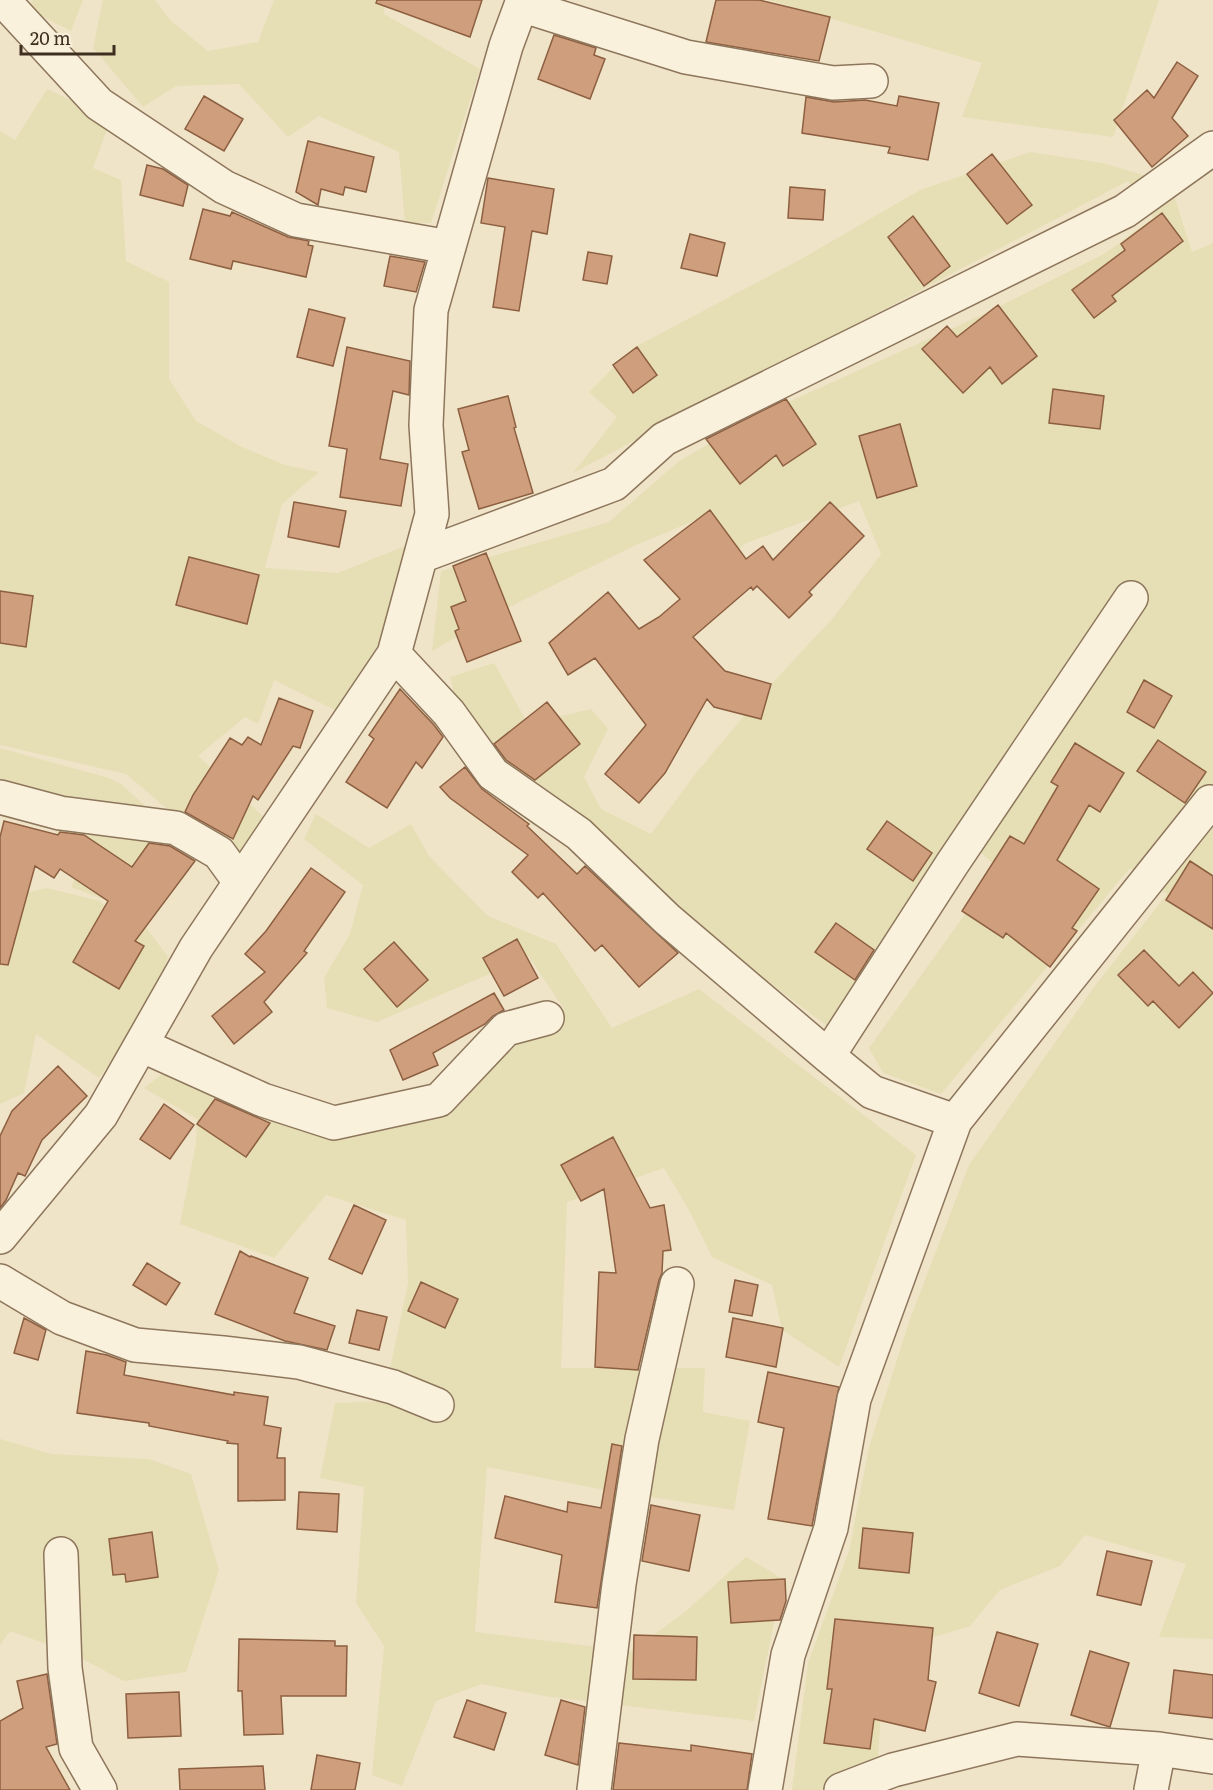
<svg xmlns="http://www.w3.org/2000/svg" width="1213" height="1790" font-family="Literata,serif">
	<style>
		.farmland { fill: #e6deb5 }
		.building { fill: #cf9f7d; stroke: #8d5f41; stroke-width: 1.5 }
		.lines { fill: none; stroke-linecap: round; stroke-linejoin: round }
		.street-casing { stroke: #8d765c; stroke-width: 36 }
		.street { stroke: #faf1dc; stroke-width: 33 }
	</style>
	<rect width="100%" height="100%" fill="#f0e4c8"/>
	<!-- farmland -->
	<path class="farmland" d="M33,0H83L71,31L28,9Z
		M103,0H155L171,21L208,51L258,42L274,0H385L384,14L480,69L431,223H405L399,152L319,116L288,137L239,84L176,86L143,107L93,48Z
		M768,0H1159L1113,137L962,117L982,63Z
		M47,89L111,119L93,168L121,180L126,261L169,282V379L196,421L242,447L285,465L319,472L282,504L265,568L338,573L415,542L381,650L339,712L274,680L258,724L245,717L198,756L267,820L236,867L126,774L0,745V131L15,140Z
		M1030,152L1103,163L1170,183L1192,252L1213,243V1639L1159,1637L1186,1564L1085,1535L1060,1566L1000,1590L970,1626L885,1652L877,1772L821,1790H792L808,1663L849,1551L869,1447L910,1319L969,1165L1094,987L1167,894L1130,868L941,1094L883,1073L869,1048L998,868L969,842L831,1029L511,788L472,762L450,677L494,663L528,724L591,709L608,729L584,777L601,809L651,834L696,773L764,692L833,618L881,554L859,501L744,544L731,559L696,520L634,546L519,602L432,651L441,571L609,522L679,461L759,415L982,315L1104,254L1153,218L1128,181L573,473L617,417L589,392L633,348L803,258L920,190Z
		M0,748L109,778L121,784L154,814L0,788Z
		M316,814L369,848L411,824L429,856L488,916L556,944L612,1028L699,989L916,1155L839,1367L782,1330L772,1285L712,1257L690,1212L664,1168L567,1202L561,1368H705L703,1412L750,1421L734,1510L594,1488L487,1467L475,1632L632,1651L686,1611L746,1557L783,1579L754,1721L544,1696L482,1684L436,1701L402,1786L372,1775L384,1646L356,1603L364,1487L320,1478L335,1403L383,1401L408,1284L406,1220L326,1195L274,1258L180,1224L196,1143L197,1119L144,1088L182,1059L291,1118L399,1120L564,1009L529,957L377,1022L327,1008L324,978L350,934L363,885L304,839Z
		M54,818L179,845L171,860L114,910L108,901L71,887L80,868L57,836Z
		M47,888L100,901L122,926L142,922L168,957L153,1004L99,1078L36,1034L24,1093L0,1104V889L7,897Z
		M0,1439L52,1454L149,1459L191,1474L219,1570L186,1672L124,1681L69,1652L10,1631L0,1645Z"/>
	<!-- building -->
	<path class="building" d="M377,0H482L470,37L376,3Z
		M716,0H759L830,17L819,61L706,42Z
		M554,35L596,48L594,55L605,59L590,99L538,79Z
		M1177,62L1198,76L1172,118L1188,136L1152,167L1114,120L1147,90L1154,98Z
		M204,96L243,119L224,151L185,129Z
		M899,96L939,103L928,160L888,153L890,147L802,133L806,97L834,102L865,100L897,106Z
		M308,141L374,157L366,192L345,187L343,195L321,189L318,205L296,192Z
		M992,154L1032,205L1007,224L967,174Z
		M147,165L163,169L188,185L183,206L140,195Z
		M488,178L554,189L547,234L532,231L519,311L493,307L505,227L481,223Z
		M790,187L825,190L823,220L788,218Z
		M203,209L230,216L232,212L288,237L309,241L308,245L313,246L306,277L233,261L231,269L190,259Z
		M1162,213L1183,241L1112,296L1116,301L1094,318L1072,290L1125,250L1121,244Z
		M913,216L950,266L924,286L888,237Z
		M690,234L725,243L717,276L681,268Z
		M588,252L612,256L607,284L583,280Z
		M390,256L425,262L416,292L384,286Z
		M998,305L1037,356L1002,384L990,367L963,393L922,349L947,326L957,337Z
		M309,309L345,318L333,366L297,357Z
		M347,347L410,361L409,395L393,391L380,459L408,464L401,506L340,497L347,449L329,446Z
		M637,347L657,375L633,393L613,365Z
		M1053,389L1104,396L1100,429L1049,423Z
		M508,396L516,427L514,428L533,493L479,509L462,452L469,450L458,409Z
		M786,399L816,444L783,466L776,455L740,484L706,439Z
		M900,424L917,486L877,498L859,436Z
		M294,502L346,511L339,547L288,537Z
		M830,502L864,536L809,592L812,595L789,618L757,586L753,590L751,587L693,637L725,671L771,684L761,719L714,707L707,699L665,773L639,803L605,774L646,725L595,658L568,675L549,643L608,592L639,629L659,617L680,599L644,560L710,510L746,559L763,546L773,560Z
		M486,553L521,641L467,662L455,631L459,629L451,607L466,601L453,566Z
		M189,557L259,575L247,624L176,605Z
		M0,591L33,596L26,647L0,643Z
		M1144,680L1172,696L1154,728L1127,712Z
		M400,689L434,725L443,737L422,768L416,762L387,808L346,782L374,739L369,735Z
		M279,698L313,711L300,748L293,746L258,800L253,796L233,839L185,812L193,795L230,738L242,745L248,737L261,745Z
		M547,702L580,744L535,780L506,760L494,744Z
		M1158,740L1206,772L1185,803L1137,771Z
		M1075,743L1124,773L1100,812L1089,805L1057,860L1099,889L1072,928L1077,931L1050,967L1006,933L1003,938L962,911L1010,836L1024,844L1058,786L1051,782Z
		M465,767L482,789L529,824L527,826L577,874L585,866L678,953L639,987L602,945L595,951L543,893L538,898L512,872L528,855L450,798L440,787Z
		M4,821L58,835L60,832L84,835L132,867L149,843L170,846L195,861L135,941L144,946L119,989L73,962L108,901L60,869L54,878L35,866L8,965L0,964V837Z
		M887,821L932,853L913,881L867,849Z
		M1190,861L1213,876V929L1166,900Z
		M311,868L345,892L304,951L307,953L264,1002L272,1012L234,1044L212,1016L265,972L245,954L266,931Z
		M836,923L874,950L855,980L815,952Z
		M517,939L538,978L504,996L483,958Z
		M394,942L428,980L397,1007L364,969Z
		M1144,950L1179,986L1193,972L1213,993L1179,1028L1153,1001L1148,1006L1118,975Z
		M494,993L504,1010L493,1016L485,1024L433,1053L438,1065L403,1080L390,1050Z
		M58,1066L87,1096L42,1140L25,1176L18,1173L6,1200L0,1208V1136L12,1111Z
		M215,1099L270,1123L246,1157L197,1124Z
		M164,1104L194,1125L170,1159L140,1139Z
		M613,1137L650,1208L664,1205L671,1250L663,1251L662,1273L659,1280L638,1370L595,1367L599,1272L616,1273L604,1189L581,1201L561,1165Z
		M354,1205L386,1220L362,1274L329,1259Z
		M240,1251L250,1257L251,1256L308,1278L294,1313L335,1326L327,1350L285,1341L215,1314Z
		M147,1263L180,1283L166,1305L133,1285Z
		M735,1280L758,1285L752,1316L729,1312Z
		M421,1282L458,1299L445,1328L408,1311Z
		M357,1310L387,1317L379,1350L349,1343Z
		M24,1318L46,1330L38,1360L14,1353Z
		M733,1318L783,1328L776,1367L726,1357Z
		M86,1351L107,1355L126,1362L124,1375L234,1395V1392L268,1397L264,1425L281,1428L277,1458H285V1500L238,1501V1444L227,1443L228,1441L149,1426V1423L77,1413Z
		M768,1372L839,1387L812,1526L768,1519L784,1428L758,1422Z
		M612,1444L622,1446L597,1608L555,1602L562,1555L495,1538L505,1496L567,1512L568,1502L601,1508Z
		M299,1492L339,1494L337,1532L297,1529Z
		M651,1505L700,1515L689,1571L642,1561Z
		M863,1528L913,1533L909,1573L859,1568Z
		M152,1532L158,1577L126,1582L125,1574L113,1575L109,1539Z
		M1107,1551L1152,1561L1141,1605L1097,1595Z
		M785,1579L786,1601L780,1620L731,1623L728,1582Z
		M835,1619L933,1628L928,1680L936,1682L925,1731L874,1719L870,1749L824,1743L832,1689H827Z
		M997,1632L1038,1644L1019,1706L979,1693Z
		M634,1635L697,1637L696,1680L633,1679Z
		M239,1639L335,1641V1646H347L346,1696H281L283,1734L244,1735L242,1691H238Z
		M1090,1651L1129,1663L1110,1727L1071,1715Z
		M1174,1670L1213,1675V1718L1169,1713Z
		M47,1674L57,1744L46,1747L70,1790H0V1721L23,1708L17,1681Z
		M179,1692L181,1736L128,1738L126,1694Z
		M467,1700L506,1713L494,1750L454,1737Z
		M561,1700L585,1707L578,1765L545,1755Z
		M619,1743L691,1751V1745L752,1754L747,1790H613Z
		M317,1755L360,1763L355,1790H311Z
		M263,1766L265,1790H180L179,1769Z"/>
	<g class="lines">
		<defs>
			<path id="street" d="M3,0L99,104L224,187L296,220L449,247
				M521,5L686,57L833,83L871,81
				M421,556L614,484L664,439L1125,211L1213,148
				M394,654L449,713L493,774L579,834L667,919L828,1056L872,1092L955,1121L854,1399L831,1528L788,1655L765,1790
				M0,797L60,813L176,828L219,853L240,882
				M141,1045L263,1100L334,1123L439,1100L506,1029L547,1018
				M828,1056L952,864L1131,598
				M955,1121L1210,802
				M0,1237L101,1115L196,948L394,654L432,514L426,425L431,310L506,46L523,0
				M0,1281L62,1318L135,1345L223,1353L299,1362L393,1387L437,1405
				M61,1554L65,1668L76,1748L100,1790
				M594,1790L619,1584L642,1439L677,1284
				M841,1790L893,1770L1017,1739L1159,1749L1213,1757
				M1151,1790L1159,1749"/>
		</defs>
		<!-- street casing -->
		<use href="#street" class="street-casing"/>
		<!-- street -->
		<use href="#street" class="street"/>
	</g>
	<!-- scale -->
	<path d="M21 45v9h93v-9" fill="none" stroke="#3d2e20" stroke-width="3"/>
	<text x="30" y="45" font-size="18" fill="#3d2e20" stroke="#f7eed8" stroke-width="4.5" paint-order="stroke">20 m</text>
</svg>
